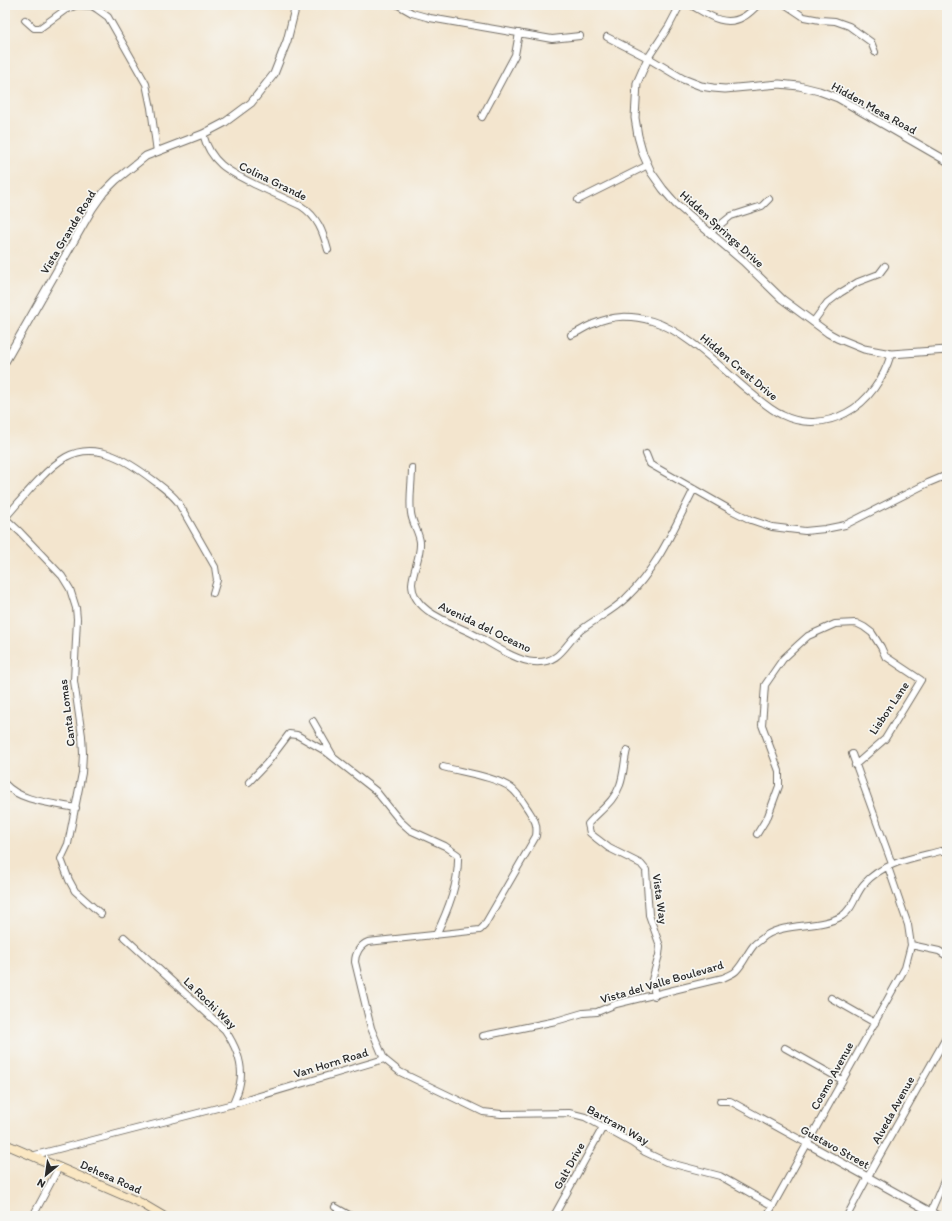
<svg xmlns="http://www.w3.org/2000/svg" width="952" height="1221" font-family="Itim,sans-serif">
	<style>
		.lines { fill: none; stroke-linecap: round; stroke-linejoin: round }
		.minor-casing { stroke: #716c64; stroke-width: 8 }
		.tertiary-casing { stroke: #716c64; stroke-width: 9 }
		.secondary-casing { stroke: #716c64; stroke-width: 10 }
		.minor { stroke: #fff; stroke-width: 6 }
		.tertiary { stroke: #fff; stroke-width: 7 }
		.secondary { stroke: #fae7c3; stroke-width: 8 }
		.labels { text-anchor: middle; stroke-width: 3.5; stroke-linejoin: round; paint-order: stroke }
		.street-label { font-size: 12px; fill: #2b2b2b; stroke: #f6f6f2 }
	</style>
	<rect width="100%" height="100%" fill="#f6f6f2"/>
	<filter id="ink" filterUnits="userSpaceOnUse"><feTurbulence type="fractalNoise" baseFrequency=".025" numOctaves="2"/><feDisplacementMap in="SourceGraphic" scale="8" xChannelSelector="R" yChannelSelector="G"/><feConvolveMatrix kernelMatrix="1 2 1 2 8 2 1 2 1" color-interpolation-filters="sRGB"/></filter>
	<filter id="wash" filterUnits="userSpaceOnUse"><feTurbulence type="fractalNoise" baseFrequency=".012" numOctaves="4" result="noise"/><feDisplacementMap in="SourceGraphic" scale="16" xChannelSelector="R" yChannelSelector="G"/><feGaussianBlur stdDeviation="0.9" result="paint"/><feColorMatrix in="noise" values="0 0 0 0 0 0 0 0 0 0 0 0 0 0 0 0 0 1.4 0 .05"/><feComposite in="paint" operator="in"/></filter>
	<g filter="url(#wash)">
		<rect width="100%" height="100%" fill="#f3e5ce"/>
	</g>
	<g filter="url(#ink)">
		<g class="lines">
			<defs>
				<path id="minor" d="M398,5L412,13L430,18L552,39L580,36
					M691,5C707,14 724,28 743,17C749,14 753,9 758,5
					M786,5L804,17L820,20L835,21L849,26L871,42L875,52
					M25,20L34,28H40L65,10L77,5L92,6L97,9L108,17L146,84L151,108L157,152
					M607,37L648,58L669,26L680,5
					M482,117L515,55L519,33
					M203,134C211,164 230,172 256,185C271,192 286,199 301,206C318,217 323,232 328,250
					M578,200L648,165
					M710,233L731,216L762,206L769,199
					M813,322L827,303L840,293L858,282L879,274L885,266
					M571,335C579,332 585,327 593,324C613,315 631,315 652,321C686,331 722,369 750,392C760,400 769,409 782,415C802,425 826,424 846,413C868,402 884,378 891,354
					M646,454L650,464L729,509L751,520L772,527L805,531L825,529L845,525L928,483L947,475
					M412,468C412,483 409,499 411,513C412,523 419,532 420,542C421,556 413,570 412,584C412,613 456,624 477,636C492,644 516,661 534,662C561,664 565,643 581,630C595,619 613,611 626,598C657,569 675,526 694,489
					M5,518L20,532L62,576L70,589L76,608L77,619L74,681L82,736L83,753L82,773L68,844L61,859L69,880L75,891L101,914
					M5,518C21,500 45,469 66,457C97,440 129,462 153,480C162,487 171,493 178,502L215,567L217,580L213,593
					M313,721L333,756
					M627,750C624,761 624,774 620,785C614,802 599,811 588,824L590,833L596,838L609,848L641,864L646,870L649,915L660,946L659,955L652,980L655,996
					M852,754L892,864
					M249,782L267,763L289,734L297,735L325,751L376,791L400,821L410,830L445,846L458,855C459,883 448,910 436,935
					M5,784C21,802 54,803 76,808
					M757,834L768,816L779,786V771L762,725L765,685L783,659L798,645L808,636L835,624L856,623L864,627L872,633L881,647L885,656L921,680L885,739L855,765
					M124,937L225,1030C235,1045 244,1064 240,1083C239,1090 236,1097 233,1104
					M911,945L939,951L947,956
					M831,998L875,1023
					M483,1036L556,1021L583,1013L597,1012L616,1004L723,978C727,976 733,974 736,971C744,963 747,953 754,945C757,942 762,939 765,936C786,922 820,929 842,916C854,908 855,894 864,884C883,862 914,858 941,851H947
					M785,1048L842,1080
					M384,1059L371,1028L355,962C355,954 360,945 368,942L480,930L484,926L536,836C538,823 534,819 527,808C522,801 518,793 511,788C497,777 461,772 443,767
					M384,1059L400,1072L483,1112L501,1114L569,1113L585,1117L632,1143L645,1152L666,1162L720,1176L773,1206
					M720,1101H730L808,1144
					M31,1156L233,1104L384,1059
					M335,1207L351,1216
					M33,1216L59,1167
					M554,1216L603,1127
					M767,1216L905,968L911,945L908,925L888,867
					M847,1216L871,1171L947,1036
					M929,1216L947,1174"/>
				<path id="tertiary" d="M947,161L838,98L819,91L799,86L779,84L725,89L713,88L701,86L683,79L648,58L637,83L635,118L638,136L643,154L651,172L663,189L676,204L743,261L782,299L828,333L837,338L864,349L891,354L947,350
					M5,362L92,209L104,192L116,180L146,156L203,134L224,123L251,103L274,74L287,41L296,5
					M808,1144L938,1216"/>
				<path id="secondary" d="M5,1144L141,1203L163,1216"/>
			</defs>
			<!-- minor casing -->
			<use href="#minor" class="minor-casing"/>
			<!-- tertiary casing -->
			<use href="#tertiary" class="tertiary-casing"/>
			<!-- secondary casing -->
			<use href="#secondary" class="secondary-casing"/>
			<!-- minor -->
			<use href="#minor" class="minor"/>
			<!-- tertiary -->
			<use href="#tertiary" class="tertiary"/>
			<!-- secondary -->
			<use href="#secondary" class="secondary"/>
		</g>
	</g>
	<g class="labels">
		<!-- street labels -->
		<g class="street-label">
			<text transform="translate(874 108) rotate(29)" y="4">Hidden Mesa Road</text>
			<text transform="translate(273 181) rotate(26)" y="4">Colina Grande</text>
			<text transform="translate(722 229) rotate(42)" y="4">Hidden Springs Drive</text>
			<text transform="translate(68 232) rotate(-59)" y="4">Vista Grande Road</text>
			<text transform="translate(739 367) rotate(40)" y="4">Hidden Crest Drive</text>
			<text transform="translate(485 627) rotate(26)" y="4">Avenida del Oceano</text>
			<text transform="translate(889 708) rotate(-56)" y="4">Lisbon Lane</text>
			<text transform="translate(67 713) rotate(-97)" y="4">Canta Lomas</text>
			<text transform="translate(660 899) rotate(82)" y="4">Vista Way</text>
			<text transform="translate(662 982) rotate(-16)" y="4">Vista del Valle Boulevard</text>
			<text transform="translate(210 1003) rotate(44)" y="4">La Rochi Way</text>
			<text transform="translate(331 1063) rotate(-17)" y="4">Van Horn Road</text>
			<text transform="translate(832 1076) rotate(-61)" y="4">Cosmo Avenue</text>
			<text transform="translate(893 1110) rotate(-61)" y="4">Alveda Avenue</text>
			<text transform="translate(618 1125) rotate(29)" y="4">Bartram Way</text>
			<text transform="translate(835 1147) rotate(29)" y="4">Gustavo Street</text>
			<text transform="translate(569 1166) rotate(-61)" y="4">Galt Drive</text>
			<text transform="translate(111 1177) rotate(24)" y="4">Dehesa Road</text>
		</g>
	</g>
	<!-- margin -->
	<rect width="952" height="1221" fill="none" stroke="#f6f6f2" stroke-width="20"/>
	<!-- north arrow -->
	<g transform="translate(46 1175) rotate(209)" stroke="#f6f6f2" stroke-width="3" paint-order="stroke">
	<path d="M0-3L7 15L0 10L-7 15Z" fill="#2b2b2b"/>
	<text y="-6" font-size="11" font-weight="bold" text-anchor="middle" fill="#2b2b2b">N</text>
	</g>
</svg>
